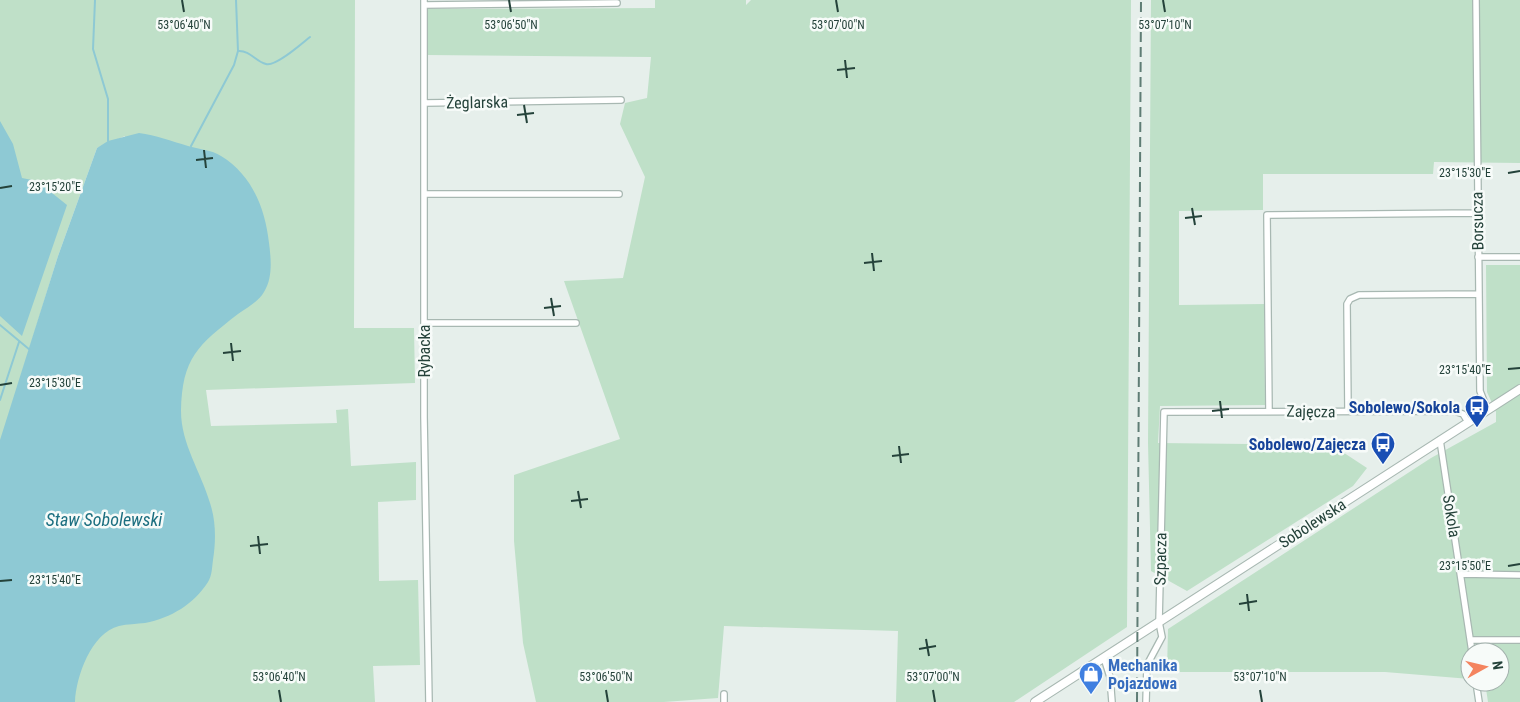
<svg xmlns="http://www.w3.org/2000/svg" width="1520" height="702" font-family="'Roboto Condensed',sans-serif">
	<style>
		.green { fill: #bfe0c8 }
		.water { fill: #8ec9d4 }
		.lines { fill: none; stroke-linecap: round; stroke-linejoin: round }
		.stream { stroke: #8ec9d4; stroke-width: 2 }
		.minor-casing { stroke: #a8b8b2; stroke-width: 8 }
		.tertiary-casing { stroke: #a8b8b2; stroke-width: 10 }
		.minor { stroke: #fff; stroke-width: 5.5 }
		.tertiary { stroke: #fff; stroke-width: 8 }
		.rail { stroke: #5f7d75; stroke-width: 2; stroke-dasharray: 10 5; stroke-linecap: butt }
		.ticks { fill: none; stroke: #24423a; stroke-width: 2 }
		.labels { text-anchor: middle; stroke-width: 5; stroke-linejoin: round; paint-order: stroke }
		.street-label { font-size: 16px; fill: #24423a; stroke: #f7fbf9 }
		.transit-label { font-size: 16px; font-weight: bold; fill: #164399; stroke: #f7fbf9; text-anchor: end }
		.shop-label { font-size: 16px; font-weight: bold; fill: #366cbe; stroke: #f7fbf9; text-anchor: start }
		.water-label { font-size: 18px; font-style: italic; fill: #1c6f80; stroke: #f7fbf9 }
		.ticks-label { font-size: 12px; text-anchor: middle; fill: #24423a; stroke: #f7fbf9; stroke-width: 5; stroke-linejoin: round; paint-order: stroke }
	</style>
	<rect width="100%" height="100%" fill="#e6efeb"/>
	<!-- green -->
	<path class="green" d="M0,0H355L354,328H414L415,383L206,390L211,426L337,423L336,410L348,409L351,466L416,462V500L378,502L379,581L418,580L420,665L373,666L375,702H43L125,136L97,148L58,256L7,421L0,525Z
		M655,0H746V5L751,0H1131L1127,627L1014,702H896L898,631L724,626L718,698L664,702H536L523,643L514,541V475L620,439L564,281L623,278L645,177L620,124L625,103L647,98L651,57L427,55L426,9L655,8Z
		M1151,0H1520V163L1434,162L1433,174H1263V210L1179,211V305L1264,304L1265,405L1160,406L1158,443L1332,445L1367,468L1353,486L1187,591L1151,571L1148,443Z
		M1486,265H1520V702H1488L1485,682H1500V652H1470V679L1385,672H1167L1168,629L1431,458L1496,422V412L1487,392Z"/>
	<!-- water -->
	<path class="water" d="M0,121L13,144L22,178L37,181L67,205L22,336L0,316Z
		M139,133C156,135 171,141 188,146C198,149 212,150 221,156C252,175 265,208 269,243C271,258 273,278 264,292C258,302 248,307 238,314C198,345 182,358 181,411C181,444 201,472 210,503C216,521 216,541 213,560C212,567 212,576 208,582C194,604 171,618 145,623C137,624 127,624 119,626C91,633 76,677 75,702H0V440L58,256L97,148L108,141Z"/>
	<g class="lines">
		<!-- stream -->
		<path class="stream" d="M95,0L93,49L108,99V141
			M238,51C250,50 256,62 266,64C276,67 302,43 310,37
			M191,146L234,65L238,51L236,0
			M0,325L30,350
			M0,400L19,342"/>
		<defs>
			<path id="minor" d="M424,0V417L429,702
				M1476,0L1480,391L1487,409
				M424,5L617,3
				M424,103L621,100
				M424,194H619
				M1478,257H1520
				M424,323H576
				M1269,411L1267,215L1477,213
				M1348,411L1347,304L1350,299L1359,295L1478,294
				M1440,440L1472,652
				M1461,574L1520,575
				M1471,640H1520
				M1104,658L1110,677L1112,702
				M1476,682L1479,702
				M724,702V694
				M1146,702L1147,665L1162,637L1159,622L1164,412L1454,411L1463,414L1468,422"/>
			<path id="tertiary" d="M1035,702L1520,389"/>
		</defs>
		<!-- minor casing -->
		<use href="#minor" class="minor-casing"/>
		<!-- tertiary casing -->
		<use href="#tertiary" class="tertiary-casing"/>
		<!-- minor -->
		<use href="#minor" class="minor"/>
		<!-- tertiary -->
		<use href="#tertiary" class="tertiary"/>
		<!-- rail -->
		<path class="rail" d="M1137,702L1141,0"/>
	</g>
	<!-- ticks -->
	<path class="ticks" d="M182,0L184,12M509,0L511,12M836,0L838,12M1163,0L1165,12M845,60L847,78M837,70L855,68M524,105L527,123M517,115L534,113M204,150L206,168M196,160L213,158M1508,173L1520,171M0,188L12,186M1192,208L1195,225M1185,218L1202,216M872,253L874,271M864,263L882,261M551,298L554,316M544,308L561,306M231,343L233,361M223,353L241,351M1508,369L1520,368M0,385L12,383M1220,401L1222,418M1212,411L1229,409M899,446L901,463M892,456L909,454M578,491L581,508M571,501L588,499M258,536L260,554M250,546L268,544M1508,566L1520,564M0,581L12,580M1247,594L1249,611M1239,604L1257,601M926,639L929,656M919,649L936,646M279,690L281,702M606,690L608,702M933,690L935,702M1260,690L1262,702"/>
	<!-- icons -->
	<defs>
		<symbol id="bus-pin" viewBox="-11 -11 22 30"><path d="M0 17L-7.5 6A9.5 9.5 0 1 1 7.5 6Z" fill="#1a4fb4" stroke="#f7fbf9"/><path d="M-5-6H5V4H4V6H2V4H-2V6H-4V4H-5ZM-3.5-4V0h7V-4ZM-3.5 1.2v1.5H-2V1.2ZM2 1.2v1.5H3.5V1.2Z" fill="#fff"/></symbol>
		<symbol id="shop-pin" viewBox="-11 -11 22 30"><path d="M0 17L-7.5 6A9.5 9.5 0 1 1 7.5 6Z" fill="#3f7fe0" stroke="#f7fbf9"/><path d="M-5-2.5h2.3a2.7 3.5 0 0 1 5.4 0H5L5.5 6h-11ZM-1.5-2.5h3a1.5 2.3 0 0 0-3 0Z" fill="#fff"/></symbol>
	</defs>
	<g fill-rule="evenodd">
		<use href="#bus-pin" x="1463" y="393" width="28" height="38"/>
		<use href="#bus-pin" x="1369" y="430" width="28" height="38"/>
		<use href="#shop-pin" x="1077" y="660" width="28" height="38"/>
	</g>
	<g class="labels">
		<!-- street labels -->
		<g class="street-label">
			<text transform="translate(477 102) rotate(-1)" y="6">Żeglarska</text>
			<text transform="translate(1477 221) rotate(-91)" y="6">Borsucza</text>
			<text transform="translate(424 351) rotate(-90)" y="6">Rybacka</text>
			<text transform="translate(1311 411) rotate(1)" y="6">Zajęcza</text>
			<text transform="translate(1452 516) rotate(81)" y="6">Sokola</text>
			<text transform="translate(1312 523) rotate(-33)" y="6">Sobolewska</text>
			<text transform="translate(1160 559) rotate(-89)" y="6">Szpacza</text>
		</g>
		<!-- transit labels -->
		<g class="transit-label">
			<text x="1460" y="413">Sobolewo/Sokola</text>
			<text x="1366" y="450">Sobolewo/Zajęcza</text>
		</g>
		<!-- shop labels -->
		<g class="shop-label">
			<text x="1108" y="671">Mechanika<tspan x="1108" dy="18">Pojazdowa</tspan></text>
		</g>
		<!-- water labels -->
		<g class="water-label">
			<text x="104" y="526">Staw Sobolewski</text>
		</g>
	</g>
	<g class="ticks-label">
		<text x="184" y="29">53°06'40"N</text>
		<text x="511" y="29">53°06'50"N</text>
		<text x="838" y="29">53°07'00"N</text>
		<text x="1165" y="29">53°07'10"N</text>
		<text x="1465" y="177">23°15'30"E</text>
		<text x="55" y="191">23°15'20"E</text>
		<text x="1465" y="374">23°15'40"E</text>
		<text x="55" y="387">23°15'30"E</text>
		<text x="1465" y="570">23°15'50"E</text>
		<text x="55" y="584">23°15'40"E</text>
		<text x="279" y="681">53°06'40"N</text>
		<text x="606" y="681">53°06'50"N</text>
		<text x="933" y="681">53°07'00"N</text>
		<text x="1260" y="681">53°07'10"N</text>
	</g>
	<!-- north arrow -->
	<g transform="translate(1485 667) rotate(82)"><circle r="24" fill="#f7fbf9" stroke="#a3b1ad"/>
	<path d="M0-4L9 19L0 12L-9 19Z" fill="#f4845f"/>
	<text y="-8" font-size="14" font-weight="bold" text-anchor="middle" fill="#24423a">N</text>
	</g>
</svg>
